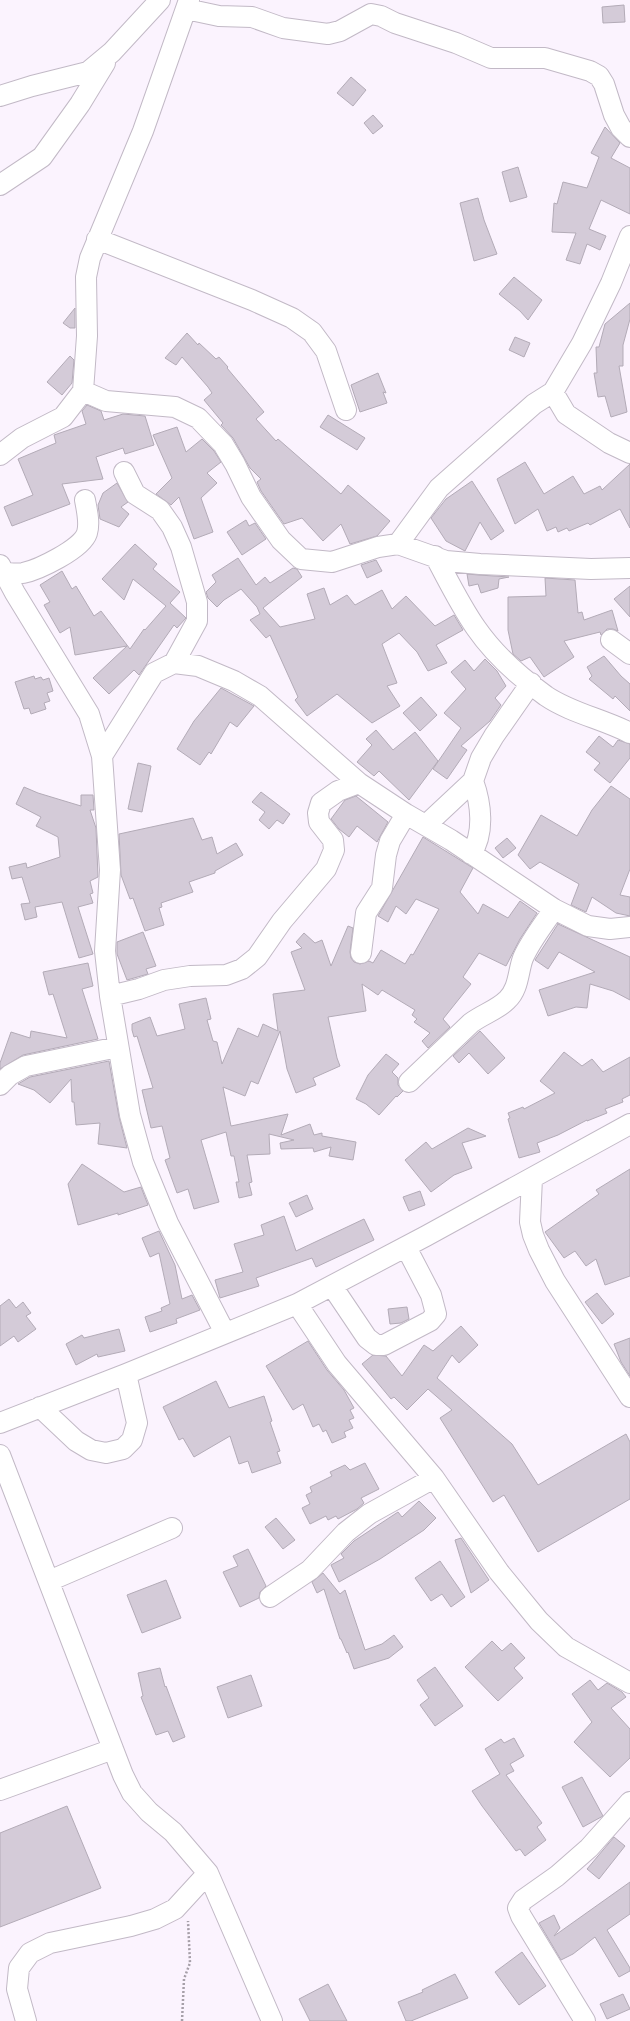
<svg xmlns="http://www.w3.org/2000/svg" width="630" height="2021" font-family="'IBM Plex Serif',serif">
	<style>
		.building { fill: #d4cbd8; stroke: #b3abb7 }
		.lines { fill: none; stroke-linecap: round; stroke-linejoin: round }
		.minor-casing { stroke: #c2b9c6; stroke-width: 22 }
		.path { stroke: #a69fa8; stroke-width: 2.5; stroke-dasharray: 2 2; stroke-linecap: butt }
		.minor { stroke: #fff; stroke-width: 20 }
	</style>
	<rect width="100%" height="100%" fill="#fbf3fe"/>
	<!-- building -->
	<path class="building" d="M624,5L625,22L603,23L602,7Z
		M351,77L366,90L353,106L337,93Z
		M373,115L383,126L373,134L364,123Z
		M605,127L620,143L611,158L630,168V214L601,200L589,229L606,236L600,250L587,244L580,264L566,260L576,233L552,232L554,203L557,204L563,182L587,188L599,157L591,153Z
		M518,167L527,197L510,202L502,172Z
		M478,198L484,220L497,254L474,261L460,203Z
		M514,277L542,300L528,320L520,311L499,294Z
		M630,303V319L623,345V366H619L627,412L611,417L605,396L598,397L594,373H597L596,347H599L605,324Z
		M75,308V328H70L63,323Z
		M187,333L198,345L199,343L216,359L219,357L228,367L227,368L264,412L256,419L276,441L278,439L341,494L348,485L390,521L377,536L350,544L341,524L323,541L302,518L284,524L261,491L257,482L261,479L250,468L233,438L221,425L223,423L204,400L212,393L208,387L182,357L176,365L165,358Z
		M515,337L530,343L524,357L509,350Z
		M70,356L74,360L72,383L62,395L47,382Z
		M378,373L386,393L383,392L387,403L360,412L351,385Z
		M87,405L101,411L104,420L123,414L145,416L154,445L125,454L123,448L96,457L103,479L62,484L70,504L12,526L4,507L33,495L18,459L56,443L54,435L86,424L82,411Z
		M328,415L365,438L357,450L320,427Z
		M177,427L186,452L202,439L214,451L221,462L207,473L217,483L201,498L213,532L194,539L179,497L171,505L156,494L172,478L153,435Z
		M525,462L544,494L573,476L584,494L600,486L602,490L630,464V528L620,509L590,525L588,523L569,531L567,528L558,532L556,527L547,531L538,509L515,524L497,479Z
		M472,481L504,531L491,540L480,522L465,551L446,541L431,518L446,499Z
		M117,483L128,502L121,507L129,514L119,527L100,519L98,505L103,493Z
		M246,520L249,526L255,523L266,539L242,555L227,532Z
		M135,544L157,564L153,569L180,592L170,603L186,618L177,628L174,625L139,675L134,670L109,694L93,678L127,646L75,655L70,627L60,633L44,605L50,602L40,585L62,571L72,589L76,586L94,616L101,611L130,649L144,629L145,630L166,606L133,579L124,600L102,579Z
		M238,558L256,585L265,577L270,583L293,568L297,569L302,577L263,608L280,627L315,619L307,594L324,588L330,605L347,595L355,605L382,590L392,609L406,596L435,626L454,615L463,630L436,645L447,663L428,671L417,652L399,633L382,644L397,683L387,686L400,706L372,723L337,694L307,716L295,700L298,697L270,635L266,638L250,620L260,614L257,607L241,589L224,600L217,607L208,598L206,592L216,582L212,575Z
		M376,560L382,571L367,578L361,565Z
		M467,574L479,575L509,577L499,579L498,588L481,593L478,584L469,586Z
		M545,578L575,580L578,613L582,612L584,620L612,610L618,631L613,629H607L601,635L600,632L564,641L574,657L544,677L530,657L521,661L513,654L508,630V597L546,596Z
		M630,586V617L614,599Z
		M604,656L621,676L630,684V711L615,696L613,699L589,679L592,676L587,667Z
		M485,659L497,671L506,686L495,698L501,705L490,721L461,746L467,750L447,779L433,769L461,728L444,713L466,689L451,672L465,660L474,671Z
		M34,676L35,679L41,677L43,680L49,678L53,691L47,693L50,701L44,703L46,709L31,714L29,708L24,709L15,682Z
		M221,688L254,706L237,727L230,722L211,754L209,752L200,765L177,749L194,721Z
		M421,697L437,715L420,731L403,713Z
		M376,730L393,750L415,732L438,761L409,800L379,771L374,776L357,762L372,745L366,739Z
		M599,736L613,747L618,740L630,744V758L610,783L594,770L600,763L586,752Z
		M138,763L151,766L142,812L128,809Z
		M611,786L630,799V869L620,895L630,897V916L616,913L592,897L586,912L571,905L579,884L540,862L530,869L518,855L541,815L577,836L592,810Z
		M24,787L38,793L81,806V795H93L94,810H90L96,828L98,877L90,881L93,893L90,894L93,903L78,907L93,954L79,958L62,902L35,907L37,917L25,920L21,904L30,903L22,877L12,879L9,867L26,863L27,868L60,857L58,837L36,826L41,817L16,804Z
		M261,792L290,814L283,824L277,820L269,829L259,820L265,812L252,802Z
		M356,796L388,822L377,842L357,826L349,837L339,829L331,819L345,800Z
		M193,818L202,840L212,837L217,854L236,843L243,855L215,871V873L189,882L193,892L161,903L162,907L159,908L164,925L145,931L133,898L130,899L121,875L119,834Z
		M423,837L473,868L460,892L478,914L483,904L508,918L520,901L537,913L520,939L506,966L479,953L463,977L471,984L443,1019L450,1027L428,1048L422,1041L430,1033L414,1022L417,1019L412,1015L415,1010L382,990L378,995L362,984L366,1011L328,1017L337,1058L340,1066L313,1078L316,1085L296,1093L287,1069L280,1031L258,1084L251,1081L245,1096L223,1087L231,1126L288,1114L281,1135L310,1124L314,1135L322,1133V1136L356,1142L353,1160L329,1156L331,1147L314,1152L313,1148L281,1149L280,1143L294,1140L269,1134L270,1154L247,1155L252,1182L249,1183L252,1195L239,1198L236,1182H239L234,1156H231L226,1132L201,1140L219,1202L194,1209L188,1189L177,1193L165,1160L170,1158L162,1126L151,1128L142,1090L153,1088L137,1036L134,1037L132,1030V1024L150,1017L157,1036L185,1029L179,1004L206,998L211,1019L207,1020L213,1041L217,1042L222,1064L238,1028L258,1037L263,1024L278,1031L273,994L305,990L291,952L302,948L296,942L304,933L315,943L322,940L331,966L348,926L353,928L350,952L351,958L354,962L360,964L369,961L373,963L381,950L405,964L411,954L413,955L439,909L416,899L406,914L396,906L388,922L378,916Z
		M507,838L516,848L503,858L495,848Z
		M558,924L630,957V1000L613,991L590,984L587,1008L576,1007L548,1016L539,990L595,972L559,952L548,969L535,960Z
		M143,932L156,966L146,969L148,974L127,980L117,954V942Z
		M88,963L93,986L82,989L98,1039L23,1055L0,1069V1063L11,1032L30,1038L31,1031L67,1038L53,994L49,995L43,972Z
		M480,1031L505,1058L488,1074L469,1053L459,1063L453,1056Z
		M564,1052L582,1066L592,1059L603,1072L630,1057V1095L622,1099L623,1102L605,1109L607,1113L587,1121V1120L558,1135L537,1143L540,1152L519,1158L508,1119L510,1118L508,1113L523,1107L524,1109L555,1093L540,1081Z
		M386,1054L399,1064L392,1072L398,1078V1085L403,1091L397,1097L396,1096L379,1115L366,1104L356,1099L368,1075Z
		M109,1061L119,1117L127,1148L98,1144L100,1123L76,1125L74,1102H72L71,1079L50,1103L34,1090L18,1084L30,1077Z
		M468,1128L486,1136L462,1143L472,1168L454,1175L431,1192L405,1160L426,1142L432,1149Z
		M82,1164L124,1192L141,1187L148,1205L118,1215V1213L78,1225L68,1184Z
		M630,1169V1276L605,1285L596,1259L586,1266L575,1251L564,1258L545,1232L599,1194L596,1190Z
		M420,1191L425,1205L409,1211L403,1197Z
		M307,1195L313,1209L296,1217L289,1203Z
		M284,1216L296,1251L364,1219L374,1240L316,1267L312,1258L256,1278L259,1286L220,1298L215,1280L243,1272L234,1244L264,1235L261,1225Z
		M159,1231L175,1265L182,1299L192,1295L200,1310L176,1319L177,1323L150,1332L145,1317L162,1311L161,1308L170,1304L159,1253L150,1257L142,1238Z
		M597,1293L614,1314L602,1324L585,1302Z
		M9,1299L16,1308L23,1302L31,1313L26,1316L36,1329L18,1342L14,1336L0,1346V1306Z
		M407,1307L409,1319L401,1323L390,1324L388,1309Z
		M461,1326L478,1345L459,1363L452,1355L437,1378L512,1444L538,1485L626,1434L630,1442V1499L538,1552L504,1495L493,1502L440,1418L452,1410L428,1389L407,1410L394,1397L391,1399L362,1364L373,1355L386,1356L402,1376L424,1345L433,1351Z
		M119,1329L125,1351L98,1357L97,1354L76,1365L66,1344L82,1335L84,1338Z
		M630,1338V1376L621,1362L614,1344Z
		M308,1341L327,1370L344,1390L354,1408L350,1410L354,1418L349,1420L353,1428L344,1432L346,1437L332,1443L326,1430L323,1432L319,1424L313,1427L303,1404L293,1410L266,1366Z
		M216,1381L229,1408L264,1396L272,1421L270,1422L280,1451L277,1452L281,1463L252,1473L248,1461L239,1464L230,1436L194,1457L183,1438L179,1440L163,1407Z
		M365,1463L379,1489L361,1498L364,1503L357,1509L338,1519L336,1516L328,1520L326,1516L310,1524L302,1508L310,1504L306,1495L312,1492L310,1487L332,1476L330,1472L345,1465L350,1470Z
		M419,1501L436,1518L424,1530L380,1559L339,1582L331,1565L344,1558L341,1554L354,1541L398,1512L402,1517Z
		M276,1518L295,1540L283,1549L265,1527Z
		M461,1538L489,1580L471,1593L455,1540Z
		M248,1549L266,1586L260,1592L259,1598L240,1607L223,1572L238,1566L233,1556Z
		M440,1561L465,1597L451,1607L442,1594L431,1601L415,1578Z
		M323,1573L340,1594L345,1590L365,1650L382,1644L394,1635L403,1647L389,1658L354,1669L348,1652L347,1653L341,1639H340L324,1589L317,1593L312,1582Z
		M166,1580L181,1618L142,1633L127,1595Z
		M492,1641L502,1651L511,1643L525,1658L514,1668L523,1678L498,1701L465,1667Z
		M435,1667L463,1706L435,1726L420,1705L429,1698L417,1680Z
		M160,1668L165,1687L166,1686L185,1737L173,1742L168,1731L156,1735L141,1697L143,1696L138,1673Z
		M251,1675L262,1706L228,1718L217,1687Z
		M590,1680L598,1690L607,1683L622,1692L626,1697L611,1708L630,1729V1758L610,1777L574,1742L592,1722L572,1694Z
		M514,1738L524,1756L510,1764L514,1771L506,1775L542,1823L537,1827L546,1840L525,1856L520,1849L516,1851L482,1806L472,1791L500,1774L485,1749L501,1739L504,1743Z
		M582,1777L603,1816L583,1827L562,1787Z
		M67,1806L101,1888L0,1927V1833Z
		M614,1837L625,1846L599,1879L587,1869Z
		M630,1882V1914L607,1930L630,1968V1971L619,1977L595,1937L573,1954L561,1960L539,1923L554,1915L560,1928L554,1936Z
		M522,1952L546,1986L519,2005L495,1972Z
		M455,1974L468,1998L411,2021H406L398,2002L423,1992L422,1990Z
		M328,1984L347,2021H310L299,1999Z
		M623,1994L630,2009L607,2019L600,2004Z"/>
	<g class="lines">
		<defs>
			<path id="minor" d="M186,9L219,16L252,17L283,28L328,34L340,31L371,14L381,16L395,23L456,43L491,58H545L590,71L599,76L604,84L614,115L621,128L630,137
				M0,96L32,86L88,72L112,52L160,0
				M0,185L42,157L80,104L105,63
				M97,239L252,300L292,318L312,332L326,351L346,410
				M83,391L106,401L175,407L198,418L223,444L235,464L251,497L281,540L301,559L332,562L378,547L398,544L446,561L480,564L591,569L630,568
				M553,392L566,414L609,443L630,453
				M0,455L22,438L63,417L83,391L87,336L86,277L90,258L143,131L189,0
				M124,472L135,494L160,510L172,527L181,547L197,602V621L174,663
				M398,544L439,488L534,404L553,392L582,343L611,283L630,236
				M435,556C448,580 460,605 476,628C494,654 521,678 546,696C571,713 603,719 630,733
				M0,565L15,593L89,714L102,756L110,870L105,951L110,996L130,1115L143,1162L168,1223L225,1333
				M4,573C10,573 17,574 23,573C38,570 82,549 87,533C90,523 87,511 85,500
				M611,640L630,654
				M102,756L154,673L174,663L198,666L234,681L260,696L359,783L406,814L451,840L554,909L588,926L610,929L630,927
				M426,825L473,781L481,758L494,736L531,683
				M471,854C485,833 481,803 473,781
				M361,953L366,913L382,888L386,855L390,841L406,814
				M110,996L139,989L164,980L190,976L226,975L242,969L257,957L282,921L326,869L334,850L333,840L319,822L318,813L321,803L338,791L359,783
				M409,1082L471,1023C483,1014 497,1010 507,1000C519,989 518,971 523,958C531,940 544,924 554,909
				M0,1085L10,1075L26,1066L118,1047
				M532,1178L530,1222L533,1235L539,1250L555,1281L630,1397
				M332,1286L367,1338L376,1345H384L430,1321L436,1314L431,1295L406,1247
				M297,1304L337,1364L434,1478L499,1572L539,1621L566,1647L630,1683
				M40,1407L76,1441L91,1450L106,1453L123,1449L132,1440L137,1423L126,1374
				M0,1423L126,1374L297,1304L426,1236L630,1124
				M0,1455L123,1775L132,1793L149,1812L173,1832L208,1873L272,2021
				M49,1581L172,1528
				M270,1597L310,1570L346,1532L369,1514L434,1478
				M0,1790L113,1749
				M26,2021L17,1989L19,1968L30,1953L50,1943L131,1926L155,1919L175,1909L208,1873
				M585,2021L521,1916L518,1908L523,1900L557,1876L589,1848L630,1802"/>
		</defs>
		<!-- minor casing -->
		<use href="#minor" class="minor-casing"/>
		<!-- path -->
		<path class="path" d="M182,2021L184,1979L190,1963L188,1921"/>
		<!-- minor -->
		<use href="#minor" class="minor"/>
	</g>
</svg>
